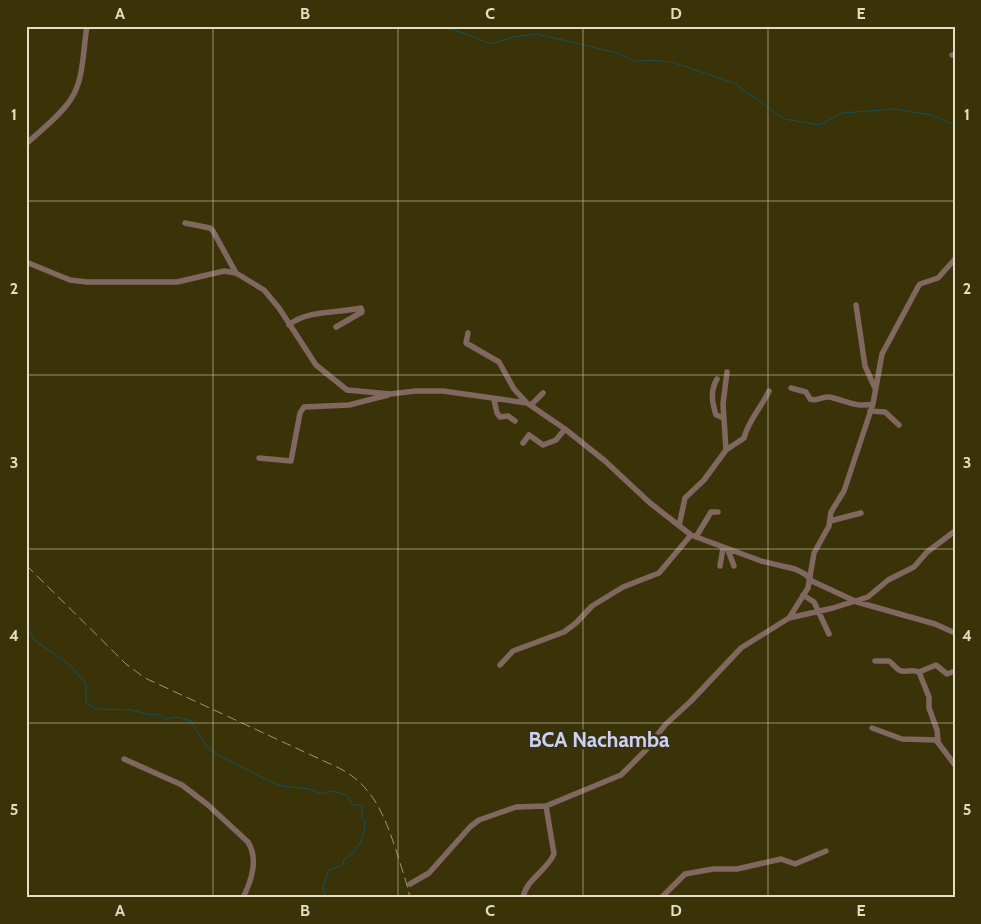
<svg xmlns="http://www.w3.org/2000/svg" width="981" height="924" font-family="Cabin,sans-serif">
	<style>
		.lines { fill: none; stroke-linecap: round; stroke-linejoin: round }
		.stream { stroke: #0c5566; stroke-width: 1 }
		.minor { stroke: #806860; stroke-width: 5.5 }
		.rail { stroke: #9c9774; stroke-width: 1; stroke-dasharray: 10 5; stroke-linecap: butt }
		.grid { fill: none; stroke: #e3dec2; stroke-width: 1; stroke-opacity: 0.55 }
		.labels { text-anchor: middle; stroke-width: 5; stroke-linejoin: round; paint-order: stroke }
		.quarter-label { font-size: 21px; font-weight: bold; fill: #c9d0fb; stroke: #3a3307 }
		.neatline { fill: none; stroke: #e3dec2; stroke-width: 2 }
		.grid-label { font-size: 16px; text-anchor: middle; font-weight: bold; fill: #e3dec2 }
	</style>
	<rect width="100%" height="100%" fill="#3a3307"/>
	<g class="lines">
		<!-- stream -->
		<path class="stream" d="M438,26L464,33L491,44L513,37L537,34L618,53L636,62L648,60L672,62L734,83L784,119L820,125L842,113L894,109L931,115L955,125
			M26,613L29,630L34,640L70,665L86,684V702L96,709L131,710L150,715L158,714L166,719L176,717L191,721L207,747L220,756L269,781L282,786L309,789L323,794L331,791L347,795L352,805H362V818L365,822C365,836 357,854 344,859L343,865L328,871L323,888L326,898"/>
		<!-- minor -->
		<path class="minor" d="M952,55L955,54
			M26,144C41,130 60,116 71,99C84,80 83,49 87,26
			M185,223L210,228L213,231L236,273
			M26,262L70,280L87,282H177L224,271L236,273L264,290L279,308L316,365L347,390L390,394L416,391H443L527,403L565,429L605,461L650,503L691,535L761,561L795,569L805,574L812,581L857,602L935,624L955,633
			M856,305L865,366L875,388
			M289,325C306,310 339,313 361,308
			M336,327L362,312L361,308
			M468,333L466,343L499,362L514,389L527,403
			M717,379C710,391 712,402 716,415L724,418
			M791,388L806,392L810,399C817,402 822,396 829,397C845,400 855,408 873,404
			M494,400L497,413L500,417L508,416L515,421
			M531,405L543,393
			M870,411L885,412L899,425
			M523,443L529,435L543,445L556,440L565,429
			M726,450L723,404L727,372
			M259,458L291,461L300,413L304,407L349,405L388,395
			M830,521L861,513
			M679,526L685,498L704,480L726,450L744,438C748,421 761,408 769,391
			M696,537L711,512H718
			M728,550L734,566
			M720,566L723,548
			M803,595L814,602L829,634
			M789,618L808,588L814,553L829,526L831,512L844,491L873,404L882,354L918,287L920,284L938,278L955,259
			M875,661H889C894,664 896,670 902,671C908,672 912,669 919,672
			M500,665L513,651L564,632L576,623L592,606L623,587L659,573L691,535
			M872,728L902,739L936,740L955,765
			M938,741L937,730L929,708V697L919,672L936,665L947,674L955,671
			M124,759L182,785L208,805L248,842C259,860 251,881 243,898
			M410,884L429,873L470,827L479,820L516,807L546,806L621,775L645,751L665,725L691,701L741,648L789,618L833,608L868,597L888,580L914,567L927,552L955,531
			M523,898C526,879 546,872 554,854L546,806
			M661,898L685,874L713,869H737L781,859L795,864L826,851"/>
		<!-- rail -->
		<path class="rail" d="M26,565L126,664L145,678L339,768C374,786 385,817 397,853C401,867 407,882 410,898"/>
	</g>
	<!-- grid -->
	<path class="grid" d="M213,26V898M398,26V898M583,26V898M768,26V898M26,201H955M26,375H955M26,549H955M26,723H955"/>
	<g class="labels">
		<!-- quarter labels -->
		<g class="quarter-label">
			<text x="599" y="747">BCA Nachamba</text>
		</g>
	</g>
	<!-- border -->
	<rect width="981" height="924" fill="none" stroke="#3a3307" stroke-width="55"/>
	<rect x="28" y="28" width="926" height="868" class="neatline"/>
	<g class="grid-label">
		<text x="120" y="19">A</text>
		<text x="305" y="19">B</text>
		<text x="490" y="19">C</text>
		<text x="676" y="19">D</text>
		<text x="861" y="19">E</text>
		<text x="14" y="120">1</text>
		<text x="967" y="120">1</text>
		<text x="14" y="294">2</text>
		<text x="967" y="294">2</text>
		<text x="14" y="468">3</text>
		<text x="967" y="468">3</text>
		<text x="14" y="641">4</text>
		<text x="967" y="641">4</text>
		<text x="14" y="815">5</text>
		<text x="967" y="815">5</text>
		<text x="120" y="916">A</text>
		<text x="305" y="916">B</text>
		<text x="490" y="916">C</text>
		<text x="676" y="916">D</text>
		<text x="861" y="916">E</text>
	</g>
</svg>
